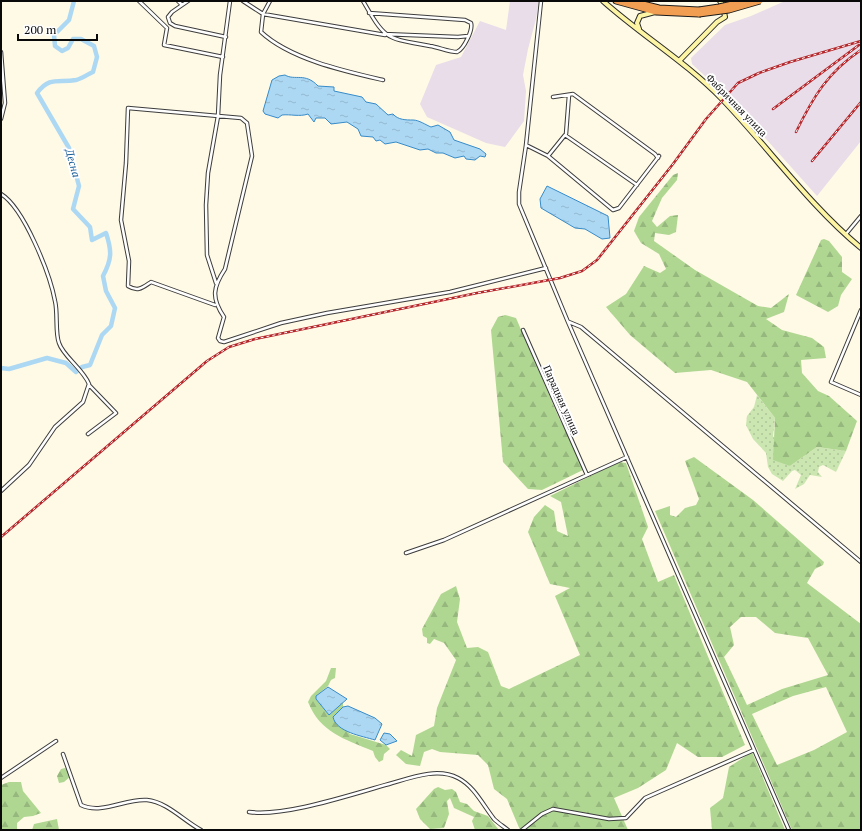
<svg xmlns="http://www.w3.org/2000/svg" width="862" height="831" font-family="'PT Serif',serif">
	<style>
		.industrial { fill: #e8dde9 }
		.grass { fill: url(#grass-dots) }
		.forest { fill: url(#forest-firs); fill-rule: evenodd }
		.water { fill: url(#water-ripples); stroke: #368bc9 }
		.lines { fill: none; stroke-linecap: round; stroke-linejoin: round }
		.river { stroke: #add8f4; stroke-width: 4.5 }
		.street-casing { stroke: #3c3c3c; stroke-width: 4.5 }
		.secondary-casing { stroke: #2b2b2b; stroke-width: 6 }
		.highway-casing { stroke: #1a1a1a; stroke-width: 7 }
		.street { stroke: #fff; stroke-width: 2.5 }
		.secondary { stroke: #fdf5a3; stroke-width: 4 }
		.highway { stroke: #f19e52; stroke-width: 5 }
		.rail-casing { stroke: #b5262a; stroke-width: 2.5 }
		.rail { stroke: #fff; stroke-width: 1; stroke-dasharray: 3; stroke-linecap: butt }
		.highway-bridge-casing { stroke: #1a1a1a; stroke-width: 7; stroke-linecap: butt }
		.highway-bridge { stroke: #f19e52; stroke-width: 5 }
		.labels { text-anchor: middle; stroke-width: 4; stroke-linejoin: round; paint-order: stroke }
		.street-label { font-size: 10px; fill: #090909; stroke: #fff }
		.water-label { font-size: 11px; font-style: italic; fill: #185c96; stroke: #fff }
	</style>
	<defs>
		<pattern id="grass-dots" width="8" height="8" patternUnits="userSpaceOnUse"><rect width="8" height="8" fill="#cce6b2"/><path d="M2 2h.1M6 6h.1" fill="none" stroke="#aec498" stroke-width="1.8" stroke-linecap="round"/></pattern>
		<pattern id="forest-firs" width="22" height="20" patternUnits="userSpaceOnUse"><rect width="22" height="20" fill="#b0d792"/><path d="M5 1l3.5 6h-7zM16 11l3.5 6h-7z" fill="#96b77d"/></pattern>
		<pattern id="water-ripples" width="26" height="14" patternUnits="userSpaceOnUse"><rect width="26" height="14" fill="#add8f4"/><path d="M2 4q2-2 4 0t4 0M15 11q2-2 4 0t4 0" fill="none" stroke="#94b8d0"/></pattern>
	</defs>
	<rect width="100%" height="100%" fill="#fffae6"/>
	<!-- industrial -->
	<path class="industrial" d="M510,1H539L536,19L528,49L523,75L526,91L524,121L505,147L486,143L427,117L420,104L436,65L461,57L480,21L506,30Z
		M785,1H861V141L817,196L731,100L692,64L691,58L725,25L751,16Z"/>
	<!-- grass -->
	<path class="grass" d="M757,395L775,418L773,436L790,466L817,447L846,451L836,472L823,465L819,467L818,472L822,477L810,475L804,484L795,489L801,475L795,470L792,471L783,481L772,474L768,467L766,453L753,439L746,425L747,416L754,407Z"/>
	<!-- forest -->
	<path class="forest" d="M678,173L677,180L662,198L652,221L657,227L670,216L678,215L676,232L669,235L655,233L654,241L695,270L758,306L771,308L789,294L784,312L766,319L782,330L812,338L824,347L826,358L801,360L802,373L818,391L829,396L857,421L846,451L817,447L790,466L773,460L775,418L747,382L711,370L675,373L630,335L606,307L626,294L644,266L660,273L666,269L659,254L641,243L634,231L639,217L673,175Z
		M824,239L829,241L842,257V272L852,279L841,295L838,306L828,312L796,295L821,240Z
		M505,315L516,318L559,418L585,469L542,490L528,489L503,462L491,330L498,317Z
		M694,457L753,500L824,562L823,565L815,569L807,583L861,624V830H792L655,511L670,506V515L676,517L685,508L696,505L699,499L685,461ZM741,617H756L775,633L808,638L828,675L782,689L747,705L724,657L734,645L730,627ZM826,687L847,732L814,750L777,765L752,714L793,696Z
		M619,462L626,463L648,527L642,539L658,582L674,575L745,745L722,757H698L677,743L666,770L638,788L614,798L628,830H520L507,799L494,789L488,765L478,755L440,752L432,749L424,752L420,766L406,764L396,755L401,750L412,756L416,735L434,726L437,708L456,660L444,643L434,639L430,644L427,643V638L423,636L422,629L441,594L456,586L460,599L457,622L467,648L478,647L488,652L501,686L509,689L580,655L555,596L570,588L550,584L528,532L534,517L545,505L554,511L557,531L568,536L561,502L550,496Z
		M331,668H336L335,678L331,680L328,686L316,696V699L329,715L343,702V707L333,717L350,734L386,745L390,749L384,754L383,760L379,762L375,757L373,751C344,739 320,732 308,702L311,696L326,681Z
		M752,752L785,830H712L710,808L723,798L729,767Z
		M65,768L70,771L71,776L64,782L59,783L57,776L61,769Z
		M9,782H21L23,791L41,813L33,816L24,817L17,823V830H1V785Z
		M438,787L445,790L452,789L456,792L460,802L467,804L474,811L488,816L499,830H475L472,821L474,817L454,808L450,798L447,801L449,814L444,828L430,829L420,819L416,809L434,789Z
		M57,819L59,830H32L34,824Z"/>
	<!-- water -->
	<path class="water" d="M285,75C295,81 305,72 318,86L334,87V91L362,97L366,102L376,104L388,115L393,114C398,120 406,120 413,120C419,120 426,125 431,127L438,125L450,132L454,140L480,149L486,154L485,157L480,156L475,160L466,159L464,156L455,158L443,153H436L428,149L420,150L396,142L385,144L380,140L376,141L373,137L361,136L358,129L347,122L331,124L325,118H316L314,122L308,114C300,117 290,114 282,115L278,118L265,114L263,111L272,80L279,76Z
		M547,186L608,216L610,238L602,239L585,229L575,228L541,208L540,199Z
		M328,687L347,699L329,715L316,699V696Z
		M348,706L375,718L382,724L375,740C362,736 336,732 333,717L343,707Z
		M384,733L390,734L397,741L386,745L380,740Z"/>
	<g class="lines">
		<!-- river -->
		<path class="river" d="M1,368L9,369L47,358L66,363L76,372L82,367L90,365L102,335L111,326L115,308L106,291L103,276C112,259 112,251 106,233L92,240L90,227L73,209L79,186L69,148L37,93C50,76 58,83 76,80C81,79 88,74 93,72L97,57L94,46L81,39H73L68,48L62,51L55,46L54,35L69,20L74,1"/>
		<defs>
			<path id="street" d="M139,1L167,28L164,45L223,57
				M178,1L182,5
				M188,1L172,12L168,17L170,23L175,26L226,37
				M243,1L263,14L385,35
				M270,1L263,14L261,32C290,59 344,71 383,80
				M363,1C386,41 386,38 430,46C438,47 449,52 457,52C464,49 473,30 471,23L465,20L369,13
				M541,1L526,145L519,192V204L568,322L789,830
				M384,34L458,37L468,36
				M1,52L5,103L1,119
				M553,97L573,94L655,154L658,158
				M566,134L569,95
				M526,145L548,156L613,210L619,208L659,156
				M548,156L565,135L637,185
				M1,194C24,208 50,274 55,301C58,313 55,333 59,343C63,356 83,369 89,384L83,402L55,427L29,465L1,491
				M846,234L861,216
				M216,283L207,255L206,205L208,173L218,116L220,75L230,1
				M215,305L151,282C142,288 138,292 128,286L129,261L121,220L126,163L128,108L241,118L247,123L252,156L225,269C213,287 211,298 224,317L218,338L220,341L224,342L281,323L327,313L450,292L546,268
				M861,310L831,382L861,395
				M569,322L581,327L861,562
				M523,330L587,475
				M88,434L116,413L89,385
				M406,553L444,540L627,457
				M63,754L81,805C102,815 126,798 147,800C167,802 184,821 201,830
				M1,778L56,741
				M249,812C286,817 352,794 389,784C410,778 437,767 458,778C474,786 483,805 494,819C498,823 503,826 508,830
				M522,830L542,814L553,809L609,819L626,818L645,798L754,750"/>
			<path id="secondary" d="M603,1C641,35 686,62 722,99C769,148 809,205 861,248
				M639,29L637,23L640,16L655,12
				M679,61L717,22L725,17L723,6L720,1"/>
			<path id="highway" d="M616,1L656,12L699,14
				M631,1L659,8L699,10"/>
		</defs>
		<!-- street casing -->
		<use href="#street" class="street-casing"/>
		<!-- secondary casing -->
		<use href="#secondary" class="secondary-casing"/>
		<!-- highway casing -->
		<use href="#highway" class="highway-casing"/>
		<!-- street -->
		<use href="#street" class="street"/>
		<!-- secondary -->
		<use href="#secondary" class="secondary"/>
		<!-- highway -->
		<use href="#highway" class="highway"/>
		<defs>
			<path id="rail" d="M773,109L859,45
				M796,132C813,97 828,72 861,50
				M812,161L861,102
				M1,537L207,361L229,347L255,339L477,293L560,278L582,271L597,260L673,164L706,119L738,83L759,73L790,62L861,41"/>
		</defs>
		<!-- rail casing -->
		<use href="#rail" class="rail-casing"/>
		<!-- rail -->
		<use href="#rail" class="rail"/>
		<defs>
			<path id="highway-bridge" d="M699,10L719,7L746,1
				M699,14L729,10L760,1"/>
		</defs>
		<!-- highway-bridge casing -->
		<use href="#highway-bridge" class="highway-bridge-casing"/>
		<!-- highway-bridge -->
		<use href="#highway-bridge" class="highway-bridge"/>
	</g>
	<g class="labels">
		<!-- street labels -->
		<g class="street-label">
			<text transform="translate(737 105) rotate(46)" y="4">Фабричная улица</text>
			<text transform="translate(562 400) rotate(66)" y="4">Парадная улица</text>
		</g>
		<!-- water labels -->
		<g class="water-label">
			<text transform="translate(73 163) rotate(74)" y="4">Десна</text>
		</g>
	</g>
	<!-- border -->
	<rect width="862" height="831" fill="none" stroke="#090909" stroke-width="4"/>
	<!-- scale -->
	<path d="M18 34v6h79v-6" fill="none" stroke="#090909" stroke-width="2"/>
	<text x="24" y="34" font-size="12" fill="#090909" stroke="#ffffff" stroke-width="3" paint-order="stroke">200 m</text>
</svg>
